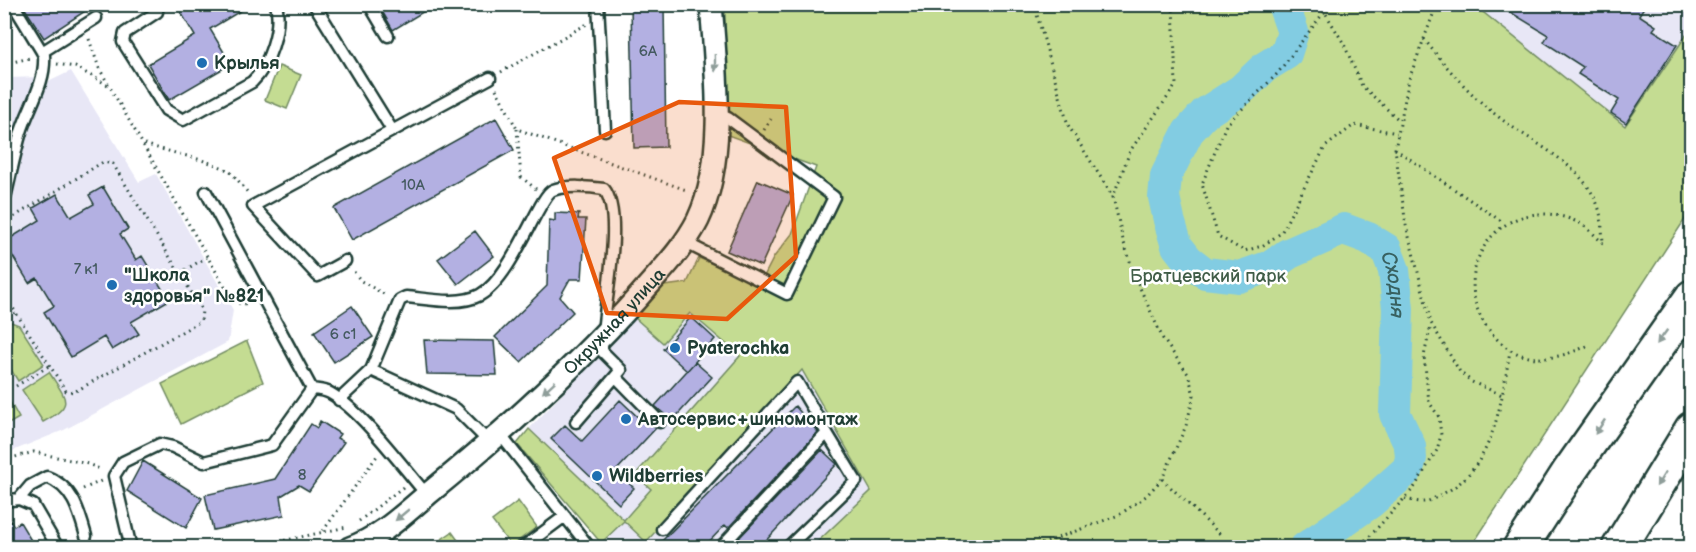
<svg xmlns="http://www.w3.org/2000/svg" width="1696" height="552" font-family="'Balsamiq Sans',sans-serif">
	<style>
		.built { fill: #e8e7f6 }
		.green { fill: #c4dc92; stroke: #728c63; stroke-width: 1.5 }
		.lines { fill: none; stroke-linecap: round; stroke-linejoin: round }
		.river { stroke: #82cce2; stroke-width: 32 }
		.building { fill: #b3b0e2; stroke: #1f3d34; stroke-width: 1.5 }
		.service-casing { stroke: #1f3d34; stroke-width: 15 }
		.minor-casing { stroke: #1f3d34; stroke-width: 26 }
		.primary-casing { stroke: #1f3d34; stroke-width: 38 }
		.trunk-casing { stroke: #1f3d34; stroke-width: 38 }
		.path { stroke: #1f3d34; stroke-width: 3; stroke-dasharray: 1.5 4.5; stroke-linecap: butt }
		.service { stroke: #fff; stroke-width: 10 }
		.minor { stroke: #fff; stroke-width: 21 }
		.primary { stroke: #fff; stroke-width: 33 }
		.trunk { stroke: #fff; stroke-width: 33 }
		.oneway { fill: #8f9e9a }
		.marked { fill: #e8590c; fill-opacity: 0.2; stroke: #e8590c; stroke-width: 4.5; stroke-linejoin: round }
		.poi-dot { fill: #1f6fb2; stroke: #fff; stroke-width: 2 }
		.labels { text-anchor: middle; stroke-width: 5; stroke-linejoin: round; paint-order: stroke }
		.number-label { font-size: 15px; fill: #445a60 }
		.poi-label { font-size: 18px; font-weight: bold; fill: #1f3d34; stroke: #fff; text-anchor: start }
		.park-label { font-size: 18px; fill: #405d47; stroke: #fff }
		.street-label { font-size: 18px; fill: #1f3d34; stroke: #fff }
		.water-label { font-size: 20px; font-style: italic; fill: #386160; stroke: #fff }
	</style>
	<rect width="100%" height="100%" fill="#fff"/>
	<filter id="ink" filterUnits="userSpaceOnUse"><feTurbulence type="fractalNoise" baseFrequency=".0167" numOctaves="2"/><feDisplacementMap in="SourceGraphic" scale="12" xChannelSelector="R" yChannelSelector="G"/><feConvolveMatrix kernelMatrix="1 2 1 2 8 2 1 2 1" color-interpolation-filters="sRGB"/></filter>
	<g filter="url(#ink)">
		<!-- built -->
		<path class="built" d="M1474,5H1691V28L1625,126Z
			M71,71L139,182L156,174L233,310L228,342L64,430L5,454V78L43,77L42,85Z
			M690,313L741,355L636,475L651,488L624,521L646,541L802,370L871,491L812,547H606L601,543L624,521L529,429L635,318L663,343Z"/>
		<!-- green -->
		<path class="green" d="M725,5H1474L1625,126L1691,28L1692,170L1686,178L1691,183V210L1471,547H812L871,491L802,370L646,542L624,521L601,543L517,444L529,429L624,520L651,489L635,475L740,356L690,313L663,343L635,318L664,286L687,283L699,258L760,284L774,257L792,234L816,167L725,134Z
			M279,66L301,75L287,109L265,100Z
			M11,322L19,325L44,364L18,381L5,360V326Z
			M247,341L263,382L181,424L162,384Z
			M49,372C66,399 76,405 43,422L22,390Z
			M5,393L19,418L5,426H4Z
			M518,501L537,527L511,546L492,521Z
			M452,532L463,547H430Z"/>
		<g class="lines">
			<!-- river -->
			<path class="river" id="s1" d="M1283,4L1293,32L1286,54L1265,67L1241,90L1205,113L1188,132L1166,176L1164,197L1169,220L1177,246L1188,260L1205,273L1239,277L1273,265L1288,254L1344,229L1368,238L1386,249L1394,270L1398,309L1395,414L1410,446L1411,458L1408,469L1371,502L1305,548"/>
		</g>
		<!-- building -->
		<path class="building" d="M22,4H96L44,38Z
			M176,4H252L210,29L231,64L169,100L148,64L195,36Z
			M378,4H436L393,30Z
			M1497,4H1646L1639,15L1656,26L1653,30L1677,45L1626,123L1611,113L1619,100L1578,74L1583,67L1544,42L1548,35Z
			M664,5L666,147L634,148L631,6Z
			M496,118L514,150L352,240L334,208Z
			M758,180L793,195L761,266L727,251Z
			M103,187L128,229L120,234L136,260L142,256L169,300L131,322L139,334L112,350L104,337L71,357L44,312L54,306L37,278L29,283L4,242L40,220L33,208L57,194L71,217L94,204L89,195Z
			M555,213L579,214L578,219H586L582,279H570L560,297L573,312L521,362L495,337L547,286L549,220L555,221Z
			M475,231L494,256L458,284L438,259Z
			M352,306L373,337L334,362L314,332Z
			M691,317L715,339L687,371L663,349Z
			M424,340L494,341L497,375L427,374Z
			M695,362L712,377L672,421L655,406Z
			M620,400L642,421L645,417L656,428L616,471L634,488L619,504L551,439L565,425L582,441Z
			M795,406L818,432L728,528L725,525L703,548H655Z
			M320,421L340,434L337,438L344,442L309,491L299,485L281,496L284,515L213,530L205,495L275,479L311,424L317,428Z
			M822,450L837,464L759,548H749L739,538Z
			M143,461L202,498L186,528L127,491Z
			M4,511L14,526L20,522L32,542L23,548H4Z"/>
		<g class="lines">
			<defs>
				<path id="service" d="M158,4L157,12L125,33L123,42L166,110L183,120L252,82C269,66 282,28 276,4
					M314,4L392,130
					M369,4L388,36
					M598,4L605,130
					M42,52L96,18
					M206,192L312,389
					M4,202C10,179 14,155 21,132C29,106 46,83 44,55L13,4
					M684,242L787,294L834,197L728,118L716,113
					M345,261L318,276L253,206L490,78
					M371,370L456,409L489,442
					M616,377L660,422
					M339,400L371,370L400,300L406,297C429,299 459,306 480,295C513,277 539,195 553,190C567,185 591,187 604,189C626,216 601,315 602,351L621,370L576,422
					M499,433L590,548
					M19,499L30,486L47,477C73,487 79,511 86,536
					M4,501L19,499L33,505L58,548
					M662,529L797,382L827,433L720,548
					M131,548L114,476L123,462L160,444L173,447L204,462L272,445L312,389C318,390 325,390 330,393C362,411 402,466 427,495
					M522,548L565,516
					M787,548L856,481L827,433"/>
				<g id="minor">
					<path id="s2" d="M350,548C381,537 404,514 428,494C503,433 576,367 640,295C660,272 684,248 698,220C727,159 716,70 711,4"/>
				</g>
				<path id="primary" d="M1520,548L1569,472L1692,297"/>
				<path id="trunk" d="M1619,548L1692,429"/>
			</defs>
			<!-- service casing -->
			<use href="#service" class="service-casing"/>
			<!-- minor casing -->
			<use href="#minor" class="minor-casing"/>
			<!-- primary casing -->
			<use href="#primary" class="primary-casing"/>
			<!-- trunk casing -->
			<use href="#trunk" class="trunk-casing"/>
			<!-- path -->
			<path class="path" d="M1034,4L1068,125L1113,197
				M1320,4L1344,44L1362,86L1399,120
				M1437,4L1409,79L1395,149L1406,225L1431,323L1460,372L1472,382L1502,395
				M1324,12L1277,74L1226,125L1202,184L1218,236L1244,251L1262,246L1281,233L1325,147L1354,125L1397,133
				M89,39L99,68L234,303L249,304
				M1424,39C1446,67 1471,96 1500,118C1532,143 1583,164 1598,206C1602,217 1602,230 1603,242
				M4,64L30,58
				M57,64L75,67L108,85
				M501,72L587,24
				M496,89L517,129L689,191
				M517,129L521,177L536,189
				M764,130L771,119
				M145,144C166,152 216,161 230,172C237,178 243,187 249,194
				M1395,149L1504,223
				M4,223L103,162L113,164L202,310L201,321L74,392L66,391L4,294
				M354,272L361,281L387,296
				M180,273L207,257
				M4,320L16,313
				M1587,346C1556,360 1526,366 1499,341C1437,283 1496,187 1575,221C1586,225 1595,236 1604,244
				M16,386L49,366
				M4,460L34,452L88,464L102,470
				M1162,479L1222,536
				M83,489L101,481
				M1405,499C1410,500 1417,502 1423,502C1428,502 1435,498 1440,495C1494,471 1501,403 1510,351
				M359,521L403,487
				M323,531L377,456
				M249,548L347,527
				M1030,548L1119,515L1146,496L1162,479L1186,426L1194,395L1188,374L1163,339L1136,279L1123,240L1113,197L1130,151L1176,85L1173,4
				M1356,548L1369,537L1414,488L1437,450L1441,435L1439,417L1429,402L1424,356L1431,325"/>
			<!-- service -->
			<use href="#service" class="service"/>
			<!-- minor -->
			<use href="#minor" class="minor"/>
			<!-- primary -->
			<use href="#primary" class="primary"/>
			<!-- trunk -->
			<use href="#trunk" class="trunk"/>
		</g>
		<!-- one-way arrows -->
		<defs><path id="oneway-solid" d="M-6-.8H1V-3.2L6.5 0L1 3.2V.8H-6Z" transform="scale(1.5)"/></defs>
		<g class="oneway">
			<use href="#oneway-solid" transform="translate(715 63) rotate(89)"/>
			<use href="#oneway-solid" transform="translate(1662 337) rotate(126)"/>
			<use href="#oneway-solid" transform="translate(549 387) rotate(137)"/>
			<use href="#oneway-solid" transform="translate(1600 427) rotate(124)"/>
			<use href="#oneway-solid" transform="translate(1661 479) rotate(122)"/>
			<use href="#oneway-solid" transform="translate(402 515) rotate(140)"/>
		</g>
	</g>
	<!-- marked area -->
	<path class="marked" d="M679,102L786,107L796,256L727,319L607,313L554,158Z"/>
	<!-- markers -->
	<g class="poi-dot">
		<circle cx="202" cy="63" r="6"/>
		<circle cx="112" cy="285" r="6"/>
		<circle cx="675" cy="348" r="6"/>
		<circle cx="626" cy="419" r="6"/>
		<circle cx="597" cy="476" r="6"/>
	</g>
	<g class="labels">
		<!-- number labels -->
		<g class="number-label">
			<text x="648" y="56">6А</text>
			<text x="413" y="190">10А</text>
			<text x="86" y="274">7 к1</text>
			<text x="343" y="339">6 с1</text>
			<text x="302" y="480">8</text>
		</g>
		<!-- poi labels -->
		<g class="poi-label">
			<text x="214" y="69">Крылья</text>
			<text x="124" y="281">"Школа<tspan x="124" dy="21">здоровья" №821</tspan></text>
			<text x="687" y="354">Pyaterochka</text>
			<text x="638" y="425">Автосервис+шиномонтаж</text>
			<text x="609" y="482">Wildberries</text>
		</g>
		<!-- park labels -->
		<g class="park-label">
			<text x="1208" y="282">Братцевский парк</text>
		</g>
		<!-- street labels -->
		<g class="street-label">
			<text dy="6" stroke="none"><textPath href="#s2" startOffset="350">Окружная улица</textPath></text>
		</g>
		<!-- water labels -->
		<g class="water-label">
			<text dy="7" stroke="none"><textPath href="#s1" startOffset="573">Сходня</textPath></text>
		</g>
	</g>
	<!-- margin -->
	<rect width="1696" height="552" fill="none" stroke="#fff" stroke-width="24"/>
	<rect x="12" y="12" width="1672" height="528" fill="none" stroke="#1f3d34" stroke-width="2" filter="url(#ink)"/>
</svg>
